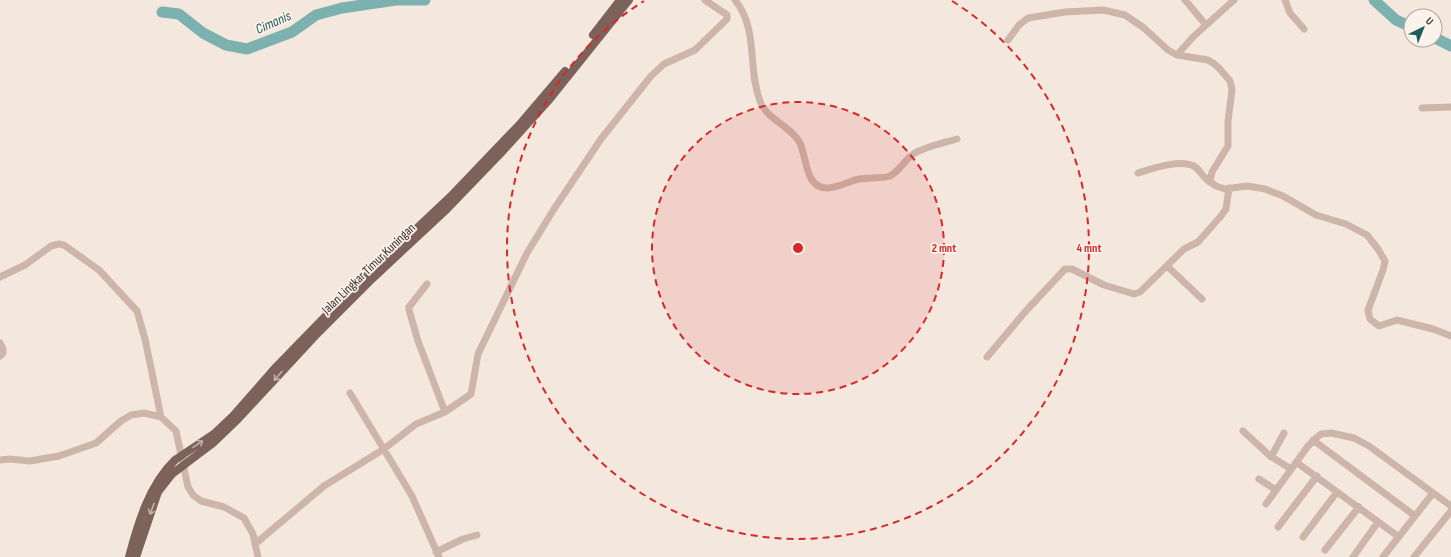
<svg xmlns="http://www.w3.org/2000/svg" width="1451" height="557" font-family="'Sofia Sans Condensed',sans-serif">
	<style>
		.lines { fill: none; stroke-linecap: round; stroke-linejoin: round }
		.river { stroke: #7bb2b0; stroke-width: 11 }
		.minor { stroke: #cdb6a9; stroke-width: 7 }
		.major { stroke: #7c625a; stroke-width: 8 }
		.oneway { stroke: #c2b1aa }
		.ring { fill: none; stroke: #d62828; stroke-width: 2; stroke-dasharray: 7 5 }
		.labels { text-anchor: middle; stroke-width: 3.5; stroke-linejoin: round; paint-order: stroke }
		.street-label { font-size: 13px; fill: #3a2d29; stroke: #fbf2eb }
		.water-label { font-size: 14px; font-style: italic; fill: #1c5d5c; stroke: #fbf2eb }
		.centre { fill: #d62828; stroke: #fbf2eb; stroke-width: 2 }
		.ring-label { font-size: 12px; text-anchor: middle; font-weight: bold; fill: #d62828; stroke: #fbf2eb; stroke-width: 3.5; stroke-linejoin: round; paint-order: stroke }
	</style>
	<rect width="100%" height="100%" fill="#f4e8de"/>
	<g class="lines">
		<!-- river -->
		<path class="river" d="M1374,0L1396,20L1411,27
			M162,12L179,14L203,33L226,45L247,49L292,32L316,15L342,8L396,0H425
			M1435,38L1451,46"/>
		<!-- minor -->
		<path class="minor" d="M735,0C759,30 747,67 760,101C766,119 792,127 800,143C805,154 805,169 812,180C823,197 845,182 859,179C869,177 880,179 890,176C899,172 904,161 912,155C923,147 944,143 957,139
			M1185,0L1206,25
			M1285,0L1290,13L1304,29
			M1008,40L1019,25L1028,18L1065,12L1103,10L1125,15L1144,28L1168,50L1177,55L1208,60L1213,63L1218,67L1230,81L1232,90L1228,121V146L1212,172L1210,182L1216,186L1225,189L1247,186L1265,189L1283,196L1316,215L1346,224L1367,235L1378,249L1385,261L1383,270L1368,310L1370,319L1379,326L1397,320L1433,329L1451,336
			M1177,55L1193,37L1234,0
			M1422,108L1451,107
			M1138,173C1151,169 1182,158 1195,167C1201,171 1203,178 1210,182
			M1167,266L1202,299
			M0,277L25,265L51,246L59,244L64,245L99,270L137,311L145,339L161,417
			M0,343L3,349V353L0,356
			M987,357L1025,312L1065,269H1072L1104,285L1134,294L1140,292L1184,249L1198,242L1221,216L1226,209L1229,188
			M350,393L412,496L439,557
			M445,412L471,394L478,354L527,253L554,209L601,139L651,76L664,64L695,50L727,19V15L705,0
			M1243,431L1270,456L1291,469
			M1313,440L1415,516
			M1271,457L1284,433
			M0,460L9,459L30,461L59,456L96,443L121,421L131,415L144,413L161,417L176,431L188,487L193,495L201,501L224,507L244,518L253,534L258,557
			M1296,462L1399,537
			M1259,479L1276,490
			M1266,504L1308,446L1316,438L1321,434L1331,433L1354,438L1369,446L1451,506
			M1278,527L1317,476
			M1303,537L1337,492
			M255,544L324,486L384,449L416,424L445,412L418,341L409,310V307L427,284
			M1325,550L1359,507
			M436,552L463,539L477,535
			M1353,557L1378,522
			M1383,557L1433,493
			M1414,557L1451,511"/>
		<!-- major -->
		<path class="major" d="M593,35L620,0
			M129,557C138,523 149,485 175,460L215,433L233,416L276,367L347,294L450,197L519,125L565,71
			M136,557L158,492L172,474L213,443L238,419L316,335L372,279L447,209L500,154L549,100L629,0"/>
	</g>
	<!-- one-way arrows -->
	<defs><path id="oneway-shaft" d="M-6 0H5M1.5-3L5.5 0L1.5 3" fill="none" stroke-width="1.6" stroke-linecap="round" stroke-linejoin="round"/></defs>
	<g class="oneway">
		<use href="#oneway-shaft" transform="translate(278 376) rotate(131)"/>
		<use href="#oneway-shaft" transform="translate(198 444) rotate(-34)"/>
		<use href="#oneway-shaft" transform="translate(152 509) rotate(111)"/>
	</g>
	<!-- distance rings -->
	<circle cx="798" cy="248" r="146" fill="#d62828" fill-opacity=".12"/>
	<g class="ring">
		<circle cx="798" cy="248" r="146"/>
		<path d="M952 1A291 291 0 1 1 644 1"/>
	</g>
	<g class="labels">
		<!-- street labels -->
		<g class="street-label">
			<text transform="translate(368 268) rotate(-44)" y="5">Jalan Lingkar Timur Kuningan</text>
		</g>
		<!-- water labels -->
		<g class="water-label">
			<text transform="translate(273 22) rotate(-24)" y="5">Cimanis</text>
		</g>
	</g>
	<circle cx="798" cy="248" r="6" class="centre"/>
	<g class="ring-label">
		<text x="944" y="252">2 mnt</text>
		<text x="1089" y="252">4 mnt</text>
	</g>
	<!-- north arrow -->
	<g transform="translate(1423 28) rotate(43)"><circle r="19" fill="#fbf2eb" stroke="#aea39d"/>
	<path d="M0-3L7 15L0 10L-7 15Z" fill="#1c5d5c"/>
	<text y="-6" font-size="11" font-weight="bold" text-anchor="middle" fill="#3a2d29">U</text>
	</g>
</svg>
